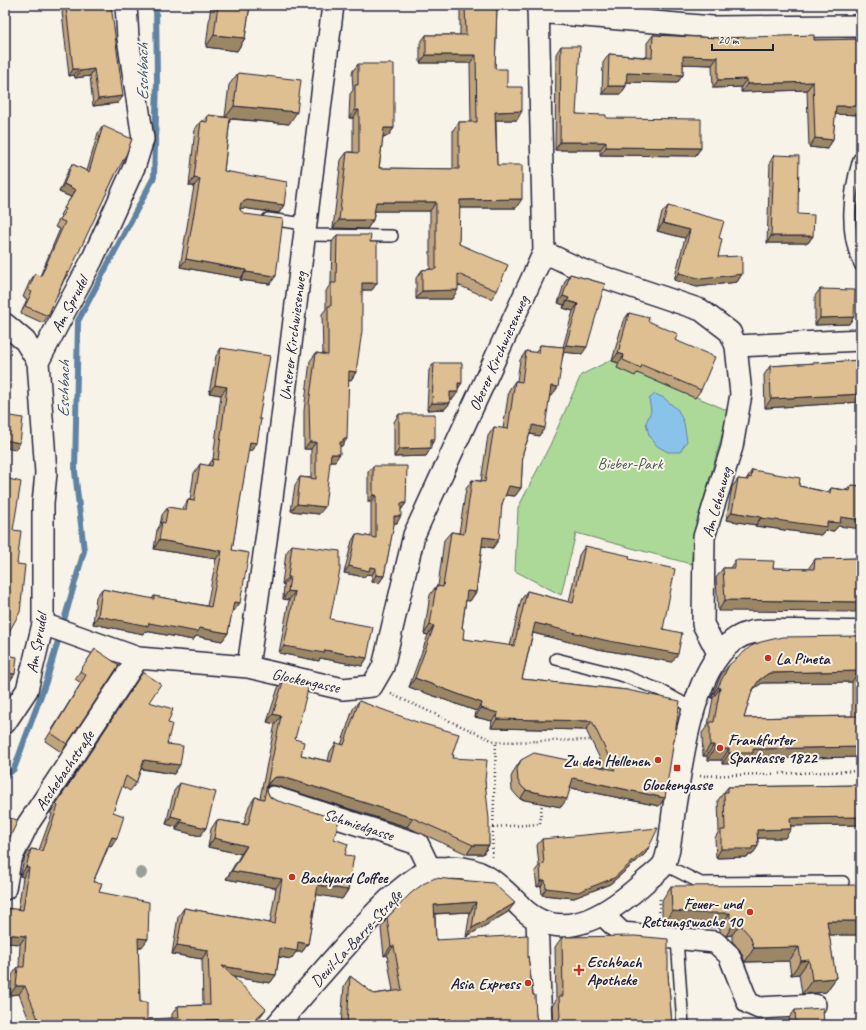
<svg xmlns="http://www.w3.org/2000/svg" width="866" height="1030" font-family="Caveat,sans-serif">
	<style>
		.green { fill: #add998; stroke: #687e6a }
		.water { fill: #8ac3e9; stroke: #6083a3 }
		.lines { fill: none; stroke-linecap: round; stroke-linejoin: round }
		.stream { stroke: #6083a3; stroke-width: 6 }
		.service-casing { stroke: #22223b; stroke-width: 14 }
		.minor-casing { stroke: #22223b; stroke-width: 24 }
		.tertiary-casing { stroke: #22223b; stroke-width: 25 }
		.path { stroke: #22223b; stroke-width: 2.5; stroke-dasharray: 1 3; stroke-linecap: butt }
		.service { stroke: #f7f3e8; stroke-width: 11 }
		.minor { stroke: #f7f3e8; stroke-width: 21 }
		.tertiary { stroke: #f7f3e8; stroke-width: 22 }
		.tree { fill: #999e98 }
		.wall { fill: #bfa47d; stroke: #22223b; fill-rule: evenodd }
		.shaded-wall { fill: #9b8666; stroke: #22223b }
		.building { fill: #debf91; stroke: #22223b; fill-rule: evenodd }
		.poi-dot { fill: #c8321e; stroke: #f7f3e8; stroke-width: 1.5 }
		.labels { text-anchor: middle; stroke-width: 4; stroke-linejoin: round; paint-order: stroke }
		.street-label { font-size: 16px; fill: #22223b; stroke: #f7f3e8 }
		.park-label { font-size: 16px; fill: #4c5957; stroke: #f7f3e8 }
		.poi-label { font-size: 16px; font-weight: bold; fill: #22223b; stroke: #f7f3e8; text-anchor: start }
		.water-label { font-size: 17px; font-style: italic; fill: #41526f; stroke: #f7f3e8 }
	</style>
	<rect width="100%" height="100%" fill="#f7f3e8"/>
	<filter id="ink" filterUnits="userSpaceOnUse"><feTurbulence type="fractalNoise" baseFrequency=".025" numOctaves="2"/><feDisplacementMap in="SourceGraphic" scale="8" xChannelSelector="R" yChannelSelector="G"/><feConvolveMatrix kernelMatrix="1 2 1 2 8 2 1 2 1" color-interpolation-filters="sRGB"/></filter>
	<g filter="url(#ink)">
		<!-- green -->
		<path class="green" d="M611,360L729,411L697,523L691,564L576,533L561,595L515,571L518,508L550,445L581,375Z"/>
		<!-- water -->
		<path class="water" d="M655,394L664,398L678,410L684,423L687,441L680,452H668L657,446L649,435L646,423L651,411L649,399Z"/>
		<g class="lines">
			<!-- stream -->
			<path class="stream" d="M5,777L14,769L47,679L84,551L75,471L78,321L154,177L157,81L156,5"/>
			<defs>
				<path id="service" d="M859,159C849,192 844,235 861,266
					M268,219L305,224
					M305,235L392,236
					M556,659L624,676L660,690L694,709
					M663,864L701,883L843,882
					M677,939L683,1025"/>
				<path id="minor" d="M538,12L712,27L861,26
					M544,252L582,270L701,310L730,332L736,346L741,394L732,447L704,537L703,624L719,655
					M5,324L25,341L38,362
					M736,346L861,340
					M43,624L138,658L248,667L343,689L372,686L383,667L414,535L544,252L538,5
					M248,667L272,498L333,5
					M5,723L27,690L43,624V503L46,473L38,362L92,260L135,165L143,139L128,38L126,5
					M273,797L418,844L430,869
					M5,889L10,861L28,824L138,658
					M603,915L622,933L715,942L729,955L748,1003L759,1008L815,1005
					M537,920L541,1025"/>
				<path id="tertiary" d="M277,1025C298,1000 320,975 342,950C365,924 387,898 416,878C421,876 426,871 431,869C436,868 443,868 448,868C481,865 500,886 521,907C563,949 614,910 648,879C653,875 661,869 664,864C670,852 672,822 674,809C682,761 694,643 753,632C767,630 782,631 796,631C818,631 839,632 861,632"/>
			</defs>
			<!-- service casing -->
			<use href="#service" class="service-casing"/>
			<!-- minor casing -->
			<use href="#minor" class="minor-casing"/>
			<!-- tertiary casing -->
			<use href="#tertiary" class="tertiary-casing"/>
			<!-- path -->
			<path class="path" d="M391,694L496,742L593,740
				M700,776L861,771
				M493,827L540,824L542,803
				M492,857L496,742
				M659,916L660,897"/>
			<!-- service -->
			<use href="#service" class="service"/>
			<!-- minor -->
			<use href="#minor" class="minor"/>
			<!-- tertiary -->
			<use href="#tertiary" class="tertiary"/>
		</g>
		<!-- trees -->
		<circle class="tree" cx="141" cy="873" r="6"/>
		<!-- wall -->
		<path class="wall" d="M211,5H250L245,38L237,51L206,47Z
			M460,5H497L495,69L507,87L517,120H496L497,165L516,208H459V244L497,291L491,299L458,285L452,299H416V278L422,270L430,269V211H375L373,220L367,229L333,228L341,160L347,152H353V118H349L350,94L353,90L352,72L358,64L394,128L388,136L383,137L379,168L453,169V130L459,122H471L470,63H420V43L426,35H460Z
			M66,6L123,96L118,103L93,106L90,76L75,78L74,75L69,76L62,12Z
			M653,35L719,38L814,40L861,39V115L835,114L833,140L827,149L809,147L807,90L741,92V87L713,88L712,65L683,64V75L677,83L626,82V86L621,94H602L603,63L609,54L647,57V43Z
			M561,46L576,114L606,118L701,148L695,156L600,155V150H555L556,54Z
			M238,73L289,124L230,119L224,171L284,205L279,213L242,208L240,209L270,284L240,280L241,278L180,267L194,186H189L195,129L201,121H203L208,115L225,117L229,85Z
			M103,126L115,175L64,280L48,316L43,323L21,313L27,299L23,297L30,281L35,274L40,276L60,229L55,227L61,216L60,215L71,197L59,192L68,171L72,164L87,171L98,133Z
			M774,155L798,214L813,236L808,243H767L770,162Z
			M861,198V235H858V203Z
			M668,206L719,238L718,257L742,274L737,282L697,287L674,280L685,238L657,231L662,213Z
			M337,235L370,242L377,283L372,290H362L356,372L351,380L348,379L342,446H340L335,461H330L319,514L291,511L295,485L300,477L311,478V449H304V411L310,361L316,353L323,354L322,314L326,309V291L331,283L332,242Z
			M570,274L605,284L582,354L564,352L552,396H550L539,436L530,434L523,452L521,488L515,496L505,495L502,504L493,548L482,546L476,592L470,601L466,600L462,628L463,639L510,646L521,600L527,591L569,602L579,555L585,546L629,559L663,629L672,662L598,649L533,633L522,679L627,690L665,798L659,806L571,788L561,807L520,799L517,796L512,790L511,777L515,769L521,760L604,767L586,730L491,728L492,721L475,717L476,711L409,687L428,635L424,634L430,595L436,586H438L444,540L451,532L459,533L466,489L472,480L481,481L488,436L494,427L503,429L509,390L515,381H517L520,360L526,351L535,353L540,345L563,347L573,311L563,308L564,305L558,303L565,281Z
			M820,289L849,324L815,325V296Z
			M629,313L648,321L675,340L701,390L695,398L637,373L635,376L617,368L619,363L612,361L623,321Z
			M221,348L257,443L251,451H248L232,550L234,611H232L228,633L222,641L196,636L193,640L145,631L143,634L93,624L96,597L102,589L152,599L154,596L207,606L216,559L154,549L157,530L160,525L162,515L168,507L182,510L183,508L188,500H190L194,473L200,464L208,466L213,459L221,395L209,393L216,356Z
			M861,360V402L765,408L764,375L770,366Z
			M434,363L458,389L453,399H450V403L445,409L427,410L429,370Z
			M399,414L435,439L431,445L426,456L394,457V422Z
			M373,466L406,503L401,510L397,523H394L384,576L379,583L372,582V575L367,574L364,577L344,573L352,541L356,534L371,537V502H368V472Z
			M752,470L799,486L828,492L831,488L847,490L851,485L861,486L838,526L834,531L825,530L821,535L755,526L756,525L726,520L732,487L738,479L746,480L747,478Z
			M292,545L330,619L367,658L362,666L320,658L319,661L279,653L289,600L283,599L284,585L282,584L286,553Z
			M861,558L718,611L716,578L723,568H730L735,560L773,568L808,569L815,559Z
			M861,636L860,757L748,759L745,763L722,764V760H707V756H703L702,733L708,725L713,698H711L721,675L729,665ZM852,682V716L744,718L752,690L762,683Z
			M95,649L67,744L61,752L45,741L81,683L75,679Z
			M284,679L295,739L301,755L328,761L330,752L336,743L341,745L353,709L359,701L452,755L453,758L485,781L489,845L483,854H467L407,827L277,786L270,785L267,787V791L270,797L334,839L345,855L348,890L342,899L317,894L308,944L302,952H296L291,959L279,957L276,975L270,983L234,977L260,1017L252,1025H10L13,1021L29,1020L19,994L10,995L12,975L18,967H19L20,944L5,943V908L18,910L23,877L20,876L25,857L31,849L39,850L52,814L50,813L137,681L149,702L168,723L167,744L174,774L141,769L136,783L130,791L122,786L113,812L117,838L111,847L109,846L93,882L99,892L142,947H138L140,1002L147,1019L172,1018V1014L178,1006L203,1005L202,959L172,954L178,917L184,908L270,923L276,888L226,879L241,854L208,847L211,829L217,820L244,824L249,806L255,797L260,798L275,724L267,722L278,688Z
			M180,783L200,836L176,830V827L166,824L174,791Z
			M861,785V825L791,826L785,838H758V846L752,855H748L747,857L716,858L715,838L719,831L718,800L728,787Z
			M542,839L649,847L645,854L610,884L574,898L542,895L541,886L537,887L535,871L539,866L537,845Z
			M423,884L508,912L466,937L470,912L435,914L436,940L528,956L536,1016L538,1022L541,1025H341L344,986L350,976L374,994L393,991L387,955L384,956L381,928L387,918Z
			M671,886L861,935H829L836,978L826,992L802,994L799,974L791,975L789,961L745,962L740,950L732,941V935L726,936L720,932V927H687L662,925V900Z
			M562,937L668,974L672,1025H553L552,1006L556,1000L555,947Z
			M795,1010L824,1025H790L789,1018Z"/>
		<!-- shaded-wall -->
		<path class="shaded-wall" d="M214,35L245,38L237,51L206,47Z
			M426,55H476L470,63H420Z
			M683,56L718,57L712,65L677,64Z
			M73,69H79L74,75L69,76Z
			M94,69L90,76L75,78L80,71Z
			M627,73L683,75L677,83L621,82Z
			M747,79L741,87L713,88L718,80Z
			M813,82L807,90L741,92L747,84Z
			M608,86H626L621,94H602Z
			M123,96L118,103L93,106L98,99Z
			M234,106L297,112L289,124L225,118Z
			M836,106H861V115L830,114Z
			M355,110H359L353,118H349Z
			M522,111L517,120H489L495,112Z
			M384,128H394L388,136L378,137Z
			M815,138L833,140L827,149L809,147Z
			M560,142H606L600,150H555Z
			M606,147L701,148L695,156L600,155Z
			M194,178L200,179L194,186H189Z
			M64,184L76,190L71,197L59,192Z
			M522,199L516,208H454L460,200Z
			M247,200L284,205L279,213L242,208L236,210L241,203Z
			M376,202H436L430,211H370Z
			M339,220H373L367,229L333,228Z
			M663,223L690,230L685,238L657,231Z
			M771,236H813L808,243H767Z
			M186,259L246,270L241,278L180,267Z
			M67,272L69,273L64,280L62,279Z
			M246,272L276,276L270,284L240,280Z
			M679,273L742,274L737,282L697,287L674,280Z
			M362,283H377L372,290H357Z
			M458,290L452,299H416L422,291Z
			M563,296L569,298L564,305L558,303Z
			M568,301L578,304L573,311L563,308Z
			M854,317L849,324L815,325L820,318Z
			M566,345L587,347L582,354L561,352Z
			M618,353L624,355L619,363L612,361Z
			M349,371L356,372L351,380L343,379Z
			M458,383H462L458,389Z
			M215,385L227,387L221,395L209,393Z
			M551,386L558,387L552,396L545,395Z
			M450,392H458L453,399H445Z
			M861,394V402L765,408L771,399Z
			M432,403H450L445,409L427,410Z
			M533,425L545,428L539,436L527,433Z
			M343,439H347L342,446H340L335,449Z
			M431,439H435L429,447Z
			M5,440L20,443L15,450L5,448Z
			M250,442L257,443L251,451L244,450Z
			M310,442H316L311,449H304Z
			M431,448L426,456L394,457L399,449Z
			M331,454H340L335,461H326Z
			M509,486L521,488L515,496L503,495Z
			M373,495H376L371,502H368Z
			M401,503H406L401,510H396Z
			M297,504L325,507L319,514L291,511Z
			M732,512L761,517L756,525L726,520Z
			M394,516H401L397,523H389Z
			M841,517L861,520V529L838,526L834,531L825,530L821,535L755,526L761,518L827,522Z
			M483,537L499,539L493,548L477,545Z
			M159,540L222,551L216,559L154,549Z
			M349,566L370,567L376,568L372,575L367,574L364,577L344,573Z
			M376,575L384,576L379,583L372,582Z
			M288,577H290L284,585L282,584Z
			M288,591L295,592L289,600L283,599Z
			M467,591L476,592L470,601L461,600Z
			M725,600L861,602V612L718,611Z
			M234,602L240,603L234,611L228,610Z
			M98,616L149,623L199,628L228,633L222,641L196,636L193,640L145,631L143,634L93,624Z
			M535,623L678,654L672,662L598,649L529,632Z
			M430,625L434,626L428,635L424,634Z
			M284,646L325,650L367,658L362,666L320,658L319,661L279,653Z
			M859,671L852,682L762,683L752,690L759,680L769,673Z
			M5,673L15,674L10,681H5Z
			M415,678L482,703L476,711L409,687Z
			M718,687L720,688L713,698H711Z
			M481,708L498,713L492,721L475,717Z
			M273,714L281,716L275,724L267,722Z
			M497,719L592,721L586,730L491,728Z
			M710,745H714L707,756H703Z
			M861,747V756L860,757L748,759L745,763L722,764L729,753L753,749Z
			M714,749H729L722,760H707Z
			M144,760L180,765L174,774L138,768Z
			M276,777H283L413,818L407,827L277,786L270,785L266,788L271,780Z
			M573,778L665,798L659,806L567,787Z
			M526,790L567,799L561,807L520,799Z
			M171,816L182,819L176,827L166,824Z
			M861,817V825L785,826L790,818Z
			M181,822L206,828L200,836L176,830Z
			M791,829L785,838H752L757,830Z
			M112,837L117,838L111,847L106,845Z
			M214,838L247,846L241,854L208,847Z
			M473,845H489L483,854H467Z
			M758,846L752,855H748L747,857L716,858L721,849Z
			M649,847L645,854L610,884L574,898L542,895L546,888Z
			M26,867L29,868L23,877L20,876Z
			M232,871L282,879L276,888L226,879Z
			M545,880L541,886L537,887L541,881Z
			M318,885L348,890L342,899L312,894Z
			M476,902L470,912L427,914L434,905Z
			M515,903L508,912L466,937L472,928Z
			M672,911L730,913L720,927H687L662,925Z
			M735,921H742L732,935L726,936Z
			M827,921H861V935H817Z
			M5,934L26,936L20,944L5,943Z
			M138,938L148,939L142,947L132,946Z
			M298,942L308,944L302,952H296L291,959L275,956L280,948Z
			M177,945L208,950L202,959L172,954Z
			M391,946H394L387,955L384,956Z
			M799,947L789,961L745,962L754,948Z
			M809,960L799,974L791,975L801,961Z
			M222,966L276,975L270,983L216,974Z
			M836,978L826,992L802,994L812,980Z
			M16,986H25L19,994L10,995Z
			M266,1009L260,1017L252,1025H249Z
			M233,1019L229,1025H203L206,1020Z
			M450,1019L445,1025H405Z"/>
		<!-- building -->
		<path class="building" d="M71,5H111L123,96L98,99L94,69L80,71L79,69H73L66,6Z
			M218,5H250L245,38L214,35Z
			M465,5H497L495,69H507V87H522V111L495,112L497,165H522V199L460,200L459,244L508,265L497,291L458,274V290L422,291V270L436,269V202H376L373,220H339L347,152L359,153V110H355V85H358V64H394V128H384L379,168L459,169V122H477L476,55H426V35H466Z
			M653,35L719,38L814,35V40L861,39V106H836L833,140L815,138L813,82L747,84V79L718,80V57L683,56V75L627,73L626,86H608L609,54L652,58Z
			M561,46H580L576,114L606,115V118L701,119V148L606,147V142H560Z
			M238,73L301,80L297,112L234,106Z
			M208,115L230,118L224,171L287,182L284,205L247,200L241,203L240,207V210L245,214L283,219L276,276L246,272V270L186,259L200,179L194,178L201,121L207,122Z
			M103,126L132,139L126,155L115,175L69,273L67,272L48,316L25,306L32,292L28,290L35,274L41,276L65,222L60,220L66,209L64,208L76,190L64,184L72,164L89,172Z
			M774,155L799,156L798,214L814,215L813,236H771Z
			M668,206L724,221L719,238L722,239L718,257L742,256V274L702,279L679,273L690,230L663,223Z
			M337,235H371L370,242H377V283H362V331L356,372L349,371L347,439H343V442H340V454H331L325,507L297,504L300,477L316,479V442H310L309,404L316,353L328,355V306H331V283H336Z
			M570,274L605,284L587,347L566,345L578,304L568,301L569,298L563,296Z
			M820,289L855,290L854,317L820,318Z
			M629,313L649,318L648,321L678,334L675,340L715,357L701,390L642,365L641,368L623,360L624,355L618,353Z
			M540,345L564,347L558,387L551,386L545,428L533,425L523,452L521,488L509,486L502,504L499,539L483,537L476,592L467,591L462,628L464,629L463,639L514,646L527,591L573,603L585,546L630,556L629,559L675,569L663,629L682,633L678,654L604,640L535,623L522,679L627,690L680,701L665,798L573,778L567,799L526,790L523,788L518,781L517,769L521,760L534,753L615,770L592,721L497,719L498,713L481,708L482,703L415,678L434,626L430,625L436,586L443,587L451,532L464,534L472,480L485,482L494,427L508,429L515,381L522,382L526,351L539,353Z
			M221,348L270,356L259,419H261L257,443L250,442L232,550L249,553L240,603L234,602L228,633L199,628L198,632L149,623L148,626L98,616L102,589L154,599V596L211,607L222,551L159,540L162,522L165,523L168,507L186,510L188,500L194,501L200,464L212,466L213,459L218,460L227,387L215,385Z
			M5,353L9,355L5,368Z
			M861,360V394L771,399L770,366Z
			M434,363H462V383H458V392H450V403H432Z
			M399,414H435V439H431V448L399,449Z
			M5,415L23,418L20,443L5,440Z
			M373,466H407L406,503H401V516H394V525L384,576L376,575V568L370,567L369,571L349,566L356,534L376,538V495H373Z
			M752,470L800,478L799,486L830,493L831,488L850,491L851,485L861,486V520L841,517L840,523L827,522V527L761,518V517L732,512L738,479L748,480V477L751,478Z
			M5,478L21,482L13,530L21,531L17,564L25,565L21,603L20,602L21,604L20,612L10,630L7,655L17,657L15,674L5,673Z
			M292,545L340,551V570L330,619L373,627L367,658L325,650L324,653L284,646L295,592L288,591L290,577H288Z
			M861,558V602L725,600L723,568H735V560L774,561L773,568L814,569L815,559Z
			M861,636V747L753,749V753H729V749H714V745H710V722H714L720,688L718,687L729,665L751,646L761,642L782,637ZM859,671L860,716L744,718L752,691L759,680L769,673Z
			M95,649L119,665L67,744L51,733L86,675L80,671Z
			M143,672L161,684L149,702L173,709L168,723L172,724L167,744L183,746L180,765L144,760L136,783L126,776L113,812L124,816L117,838L112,837L93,882L102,883L99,892L149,902L148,939L138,938L140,1002H147V1019L179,1018L178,1006L210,1005L208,950L177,945L184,908L275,924L282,879L232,871L247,846L214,838L217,820L248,825L255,797L264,799L281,716L273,714L284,679L309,685L295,739L304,742L301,755L331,762L336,743L344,745L359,701L417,722L459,734L452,755H454L453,758L487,760L485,781L489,819V845H473L413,818L283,777H276L271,780L267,785V791L270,797L275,800L339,820L334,839L348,844L345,855L354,856L348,890L318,885L308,944L298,942L297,951L280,948L276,975L222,966L266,1009L249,1025H240L233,1019L206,1020L207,1025H13V1021L38,1019L25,986H16L18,967H24L26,936L5,934V908L23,910L29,868L26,867L31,849L42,851L58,806L56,804Z
			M180,783L216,792L206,828L181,822L182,819L171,816Z
			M861,785V817L790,818L791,829L757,830L758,846L752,847V849H721V830H725L724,792H728V787Z
			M5,817L18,820L5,848Z
			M658,828L649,847L614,878L578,892L546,888L545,880L541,881L540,865L544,864L542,839Z
			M435,878L493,883L515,903L472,928L476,902L434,905L436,940L528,935V956L533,995H535L536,1016L538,1022L541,1025H451L450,1019L405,1025H347L350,976L374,994L402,990L394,946H391L387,918L410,894L423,884Z
			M861,885V921H827L836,978L812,980L809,960L801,961L799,947L754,948L750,936L742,927V921H735L730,918V913H697L672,911L671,886Z
			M635,936L668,939V974L672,1025H555L558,1022L560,1016L559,996H563L562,937Z
			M823,1008L824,1025H796L795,1010Z"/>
	</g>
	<!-- markers -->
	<g class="poi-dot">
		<circle cx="768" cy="658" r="4"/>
		<circle cx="720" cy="748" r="4"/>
		<circle cx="658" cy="760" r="4"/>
		<rect x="673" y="764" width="8" height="8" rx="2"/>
		<circle cx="292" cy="877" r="4"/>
		<circle cx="750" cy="912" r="4"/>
		<path d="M577 964h4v4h4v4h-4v4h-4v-4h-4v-4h4z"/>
		<circle cx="528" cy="983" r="4"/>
	</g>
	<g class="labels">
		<!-- street labels -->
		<g class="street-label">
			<text transform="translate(69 304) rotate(-62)" y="6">Am Sprudel</text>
			<text transform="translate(292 336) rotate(-83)" y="6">Unterer Kirchwiesenweg</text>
			<text transform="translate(498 353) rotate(-66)" y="6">Oberer Kirchwiesenweg</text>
			<text transform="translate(716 502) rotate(-74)" y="6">Am Lehenweg</text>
			<text transform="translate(36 643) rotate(-80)" y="6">Am Sprudel</text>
			<text transform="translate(306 680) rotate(12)" y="6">Glockengasse</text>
			<text transform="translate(64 770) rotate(-56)" y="6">Aschebachstraße</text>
			<text transform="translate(359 824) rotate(18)" y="6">Schmiedgasse</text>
			<text transform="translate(356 938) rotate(-47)" y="6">Deuil-La-Barre-Straße</text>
		</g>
		<!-- park labels -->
		<g class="park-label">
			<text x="630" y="469">Bieber-Park</text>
		</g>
		<!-- poi labels -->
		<g class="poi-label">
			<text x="776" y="664">La Pineta</text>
			<text x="728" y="745">Frankfurter<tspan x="728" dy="18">Sparkasse 1822</tspan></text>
			<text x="650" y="766" text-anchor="end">Zu den Hellenen</text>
			<text x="677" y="790" text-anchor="middle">Glockengasse</text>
			<text x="300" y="883">Backyard Coffee</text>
			<text x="742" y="909" text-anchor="end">Feuer- und<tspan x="742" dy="18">Rettungswache 10</tspan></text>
			<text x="587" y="967">Eschbach<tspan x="587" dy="18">Apotheke</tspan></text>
			<text x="520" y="989" text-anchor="end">Asia Express</text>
		</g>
		<!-- water labels -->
		<g class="water-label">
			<text transform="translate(142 72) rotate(-90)" y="6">Eschbach</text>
			<text transform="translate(63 389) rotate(-89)" y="6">Eschbach</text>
		</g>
	</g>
	<!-- margin -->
	<rect width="866" height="1030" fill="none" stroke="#f7f3e8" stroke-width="20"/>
	<rect x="10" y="10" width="846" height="1010" fill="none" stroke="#22223b" stroke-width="1.5" filter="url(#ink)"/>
	<!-- scale -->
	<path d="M712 44v6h61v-6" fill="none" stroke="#22223b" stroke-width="2"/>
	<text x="718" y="44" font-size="12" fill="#22223b" stroke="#f7f3e8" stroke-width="3" paint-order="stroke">20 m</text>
</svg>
